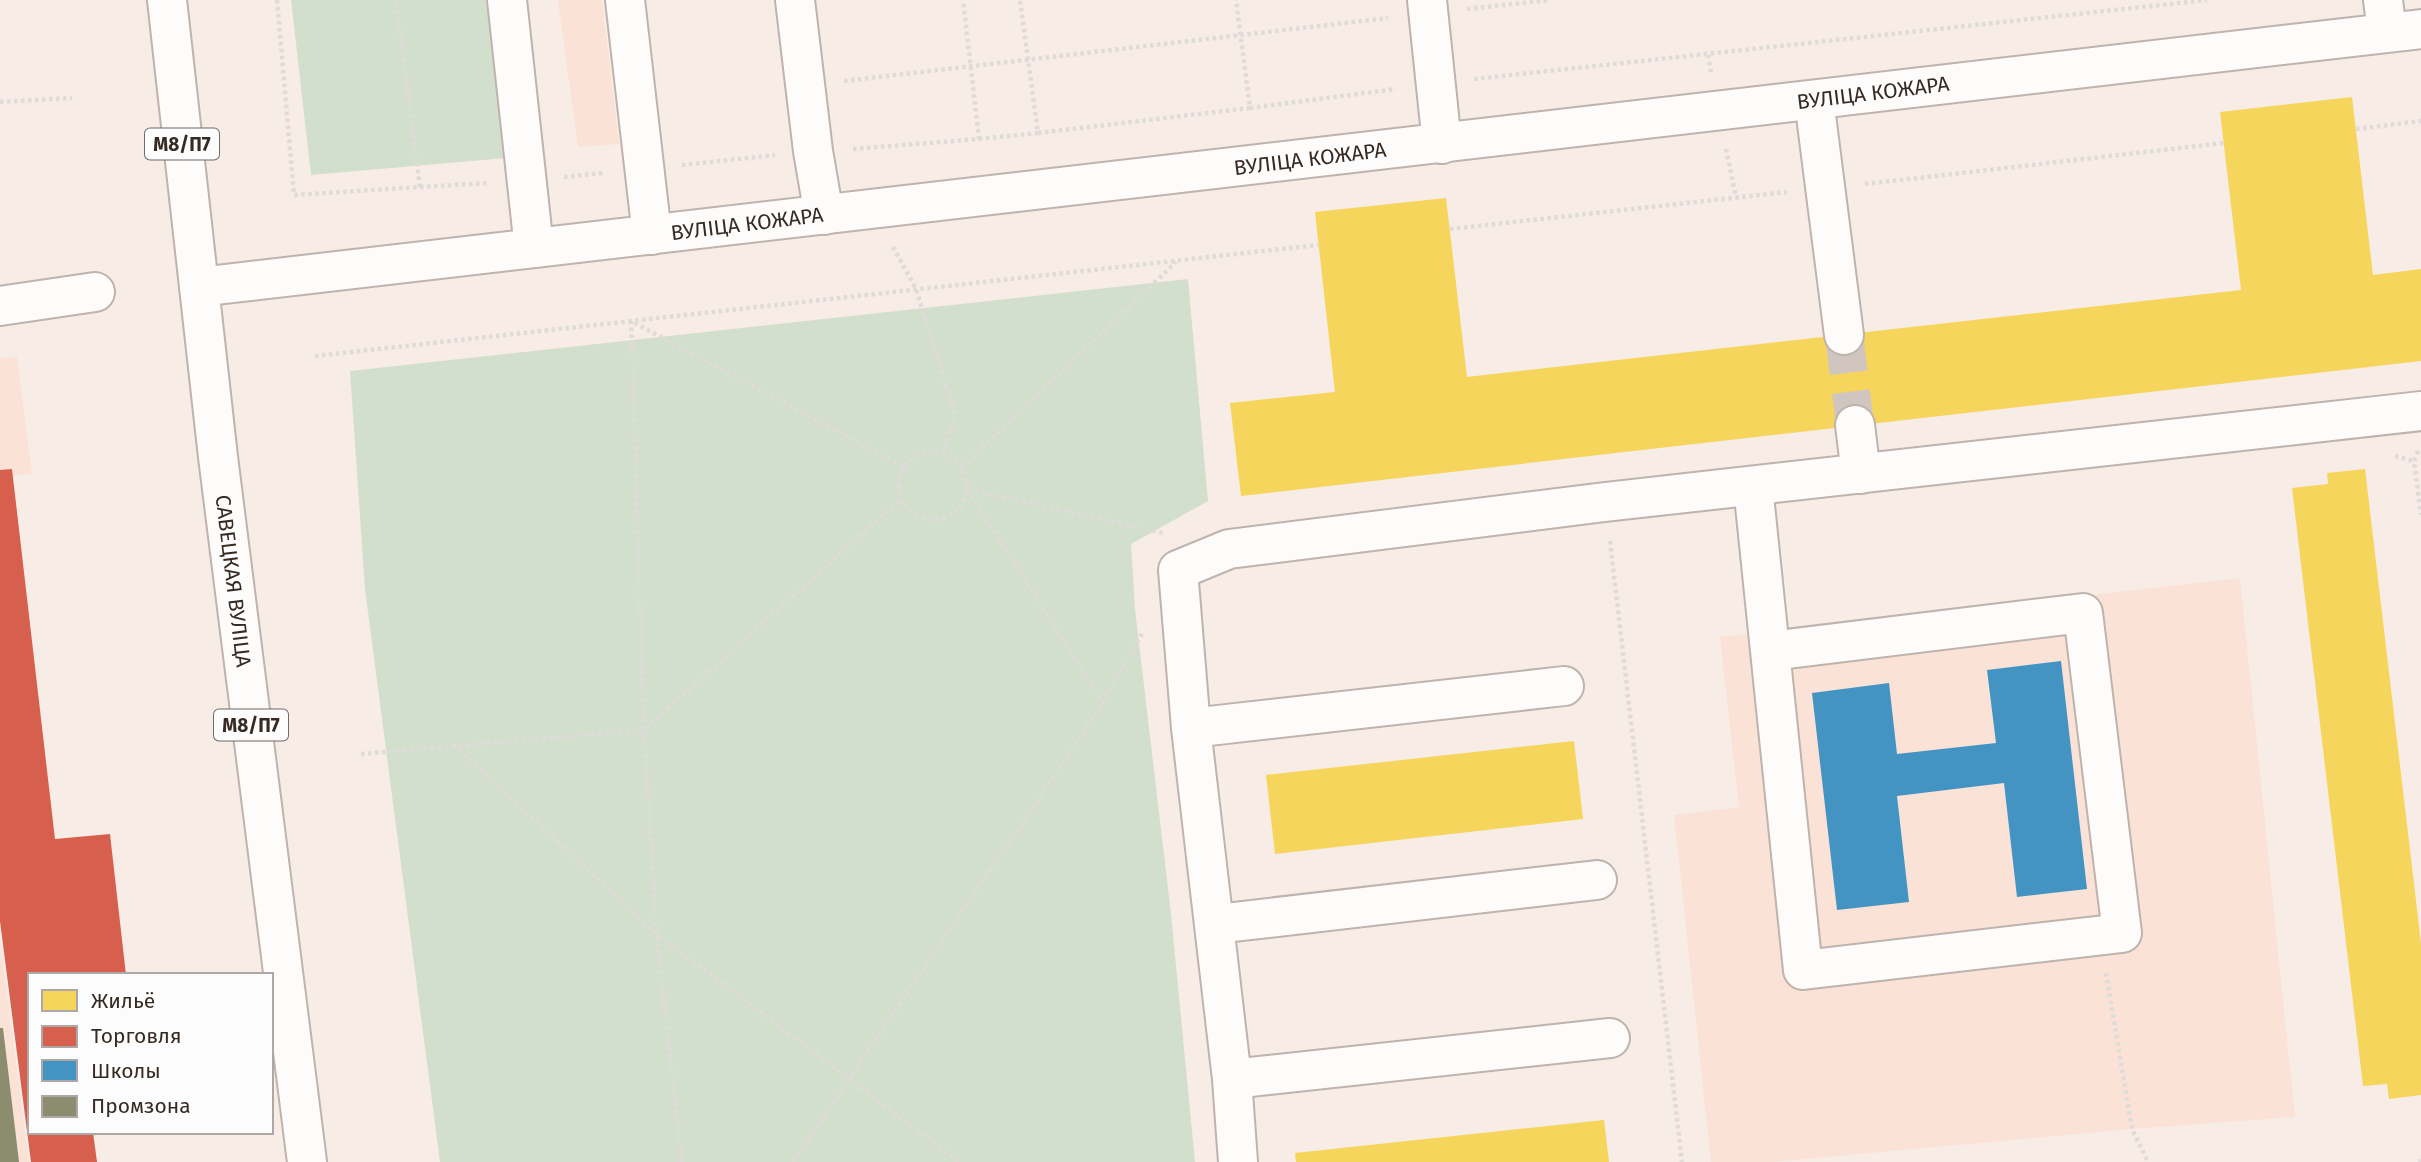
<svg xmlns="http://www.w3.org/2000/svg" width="2421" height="1162" font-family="'Fira Sans',sans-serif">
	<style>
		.built { fill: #fae2d6 }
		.green { fill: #d3dfcd }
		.homes { fill: #f6d55c }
		.shops { fill: #d6604d }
		.schools { fill: #4393c3 }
		.industry { fill: #8c8c6e }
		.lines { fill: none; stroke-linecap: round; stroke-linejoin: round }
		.minor-tunnel { stroke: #d1c5bf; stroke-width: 38; stroke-dasharray: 38 19; stroke-linecap: butt }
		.minor-casing { stroke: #beb3ad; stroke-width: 42 }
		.major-casing { stroke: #beb3ad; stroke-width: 42 }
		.path { stroke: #dedbd8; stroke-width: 4.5; stroke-dasharray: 3.5 3.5; stroke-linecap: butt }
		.minor { stroke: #fefcfb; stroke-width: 38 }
		.major { stroke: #fefcfb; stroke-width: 38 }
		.labels { text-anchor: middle; stroke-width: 7; stroke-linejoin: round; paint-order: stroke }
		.shield { fill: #fcfcfc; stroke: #716963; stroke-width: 2 }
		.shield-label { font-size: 19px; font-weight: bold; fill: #362a22 }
		.street-label { font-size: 21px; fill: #362a22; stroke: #fcfcfc }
	</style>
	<rect width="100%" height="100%" fill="#f8ece6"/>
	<!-- built -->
	<path class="built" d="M558,0H602L619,144L578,147Z
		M17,357L32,474L0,477V358Z
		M2240,578L2295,1117L2132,1129L1772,1162H1711L1674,815L1739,807L1720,637Z
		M0,940L29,1162H0Z"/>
	<!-- green -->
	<path class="green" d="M291,0H486L506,158L311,175Z
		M1188,279L1208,501L1131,544L1135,609L1171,914L1195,1162H440L365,589L350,371Z"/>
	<!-- homes -->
	<path class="homes" d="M2352,97L2373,275L2421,269V361L1241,496L1230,403L1335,392L1315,212L1446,198L1467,377L2241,290L2220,112Z
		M2365,469L2421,943V1095L2389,1099L2387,1084L2363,1086L2292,488L2328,484L2327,473Z
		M1574,741L1583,819L1275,854L1266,775Z
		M1604,1120L1609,1162H1296L1295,1153Z"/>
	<!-- shops -->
	<path class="shops" d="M12,469L55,839L110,834L126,975H30V1132H93L97,1162H31L0,921V470Z"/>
	<!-- schools -->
	<path class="schools" d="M2061,661L2087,889L2017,897L2004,783L1897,796L1909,902L1837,910L1812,693L1889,683L1897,754L1996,743L1987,670Z"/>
	<!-- industry -->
	<path class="industry" d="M0,1028H3L19,1162H0Z"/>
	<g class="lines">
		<!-- minor-tunnel -->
		<path class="minor-tunnel" d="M1844,335L1855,425"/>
		<defs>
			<path id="minor" d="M507,0L534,248
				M625,0L652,235
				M795,0L813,151L824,215
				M1427,0L1442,144
				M2383,0L2387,32
				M1814,100L1844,335
				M0,306L95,292
				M1855,425L1861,474
				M1753,486L1803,970L2122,933L2083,613L1770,651
				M1191,728L1564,686
				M1216,924L1597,880
				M1232,1079L1610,1038
				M1238,1162L1232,1079L1191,728L1178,570L1229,549L1605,502L2421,411"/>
			<path id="major" d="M167,0L218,457L307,1162
				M199,287L2421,29"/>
		</defs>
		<!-- minor casing -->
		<use href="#minor" class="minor-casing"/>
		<!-- major casing -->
		<use href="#major" class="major-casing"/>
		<!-- path -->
		<path class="path" d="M277,0L294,195L420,187L396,0
			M1467,9L1549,0
			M1708,55L1711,72
			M1474,79L2207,0
			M844,81L1388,18
			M0,102L72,98
			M1250,108L1396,89
			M2356,129L2421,121
			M1038,133L1250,108L1236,0
			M979,139L1038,133L1020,0
			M853,149L979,139L963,0
			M1726,149L1736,197
			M682,165L775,155
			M564,177L604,173
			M1865,184L2224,143
			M420,187L489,183
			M1450,229L1787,192
			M893,247L916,289L955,415L944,453
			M315,356L1318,245
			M2418,451L2414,461L2421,515
			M899 486a34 34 0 1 1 68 0a34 34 0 1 1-68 0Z
			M2395,456L2414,461
			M962,467L1176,262
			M968,489L1163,533
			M968,489L1103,703
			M1610,541L1682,1162
			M454,745L657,934L959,1162
			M361,754L644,730L901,499
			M2106,973L2132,1129L2148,1162
			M682,1162L657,937L644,730L631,321L904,467
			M793,1162L1103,703L1142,634
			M2419,1162L2421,1160"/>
		<!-- minor -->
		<use href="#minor" class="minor"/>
		<!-- major -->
		<use href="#major" class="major"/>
	</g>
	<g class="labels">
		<!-- shield labels -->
		<g class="shield">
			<rect x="145" y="128.5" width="74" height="31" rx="5"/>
			<rect x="214" y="709.5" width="74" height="31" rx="5"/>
		</g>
		<g class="shield-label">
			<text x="182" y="151">М8/П7</text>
			<text x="251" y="732">М8/П7</text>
		</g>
		<!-- street labels -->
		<g class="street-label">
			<text transform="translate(1873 93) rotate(-7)" y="7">ВУЛІЦА КОЖАРА</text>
			<text transform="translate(1310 159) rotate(-7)" y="7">ВУЛІЦА КОЖАРА</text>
			<text transform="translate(747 224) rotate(-7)" y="7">ВУЛІЦА КОЖАРА</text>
			<text transform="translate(233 581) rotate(83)" y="7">САВЕЦКАЯ ВУЛІЦА</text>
		</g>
	</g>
	<!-- legend -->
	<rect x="28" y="973" width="245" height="161" fill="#fcfcfc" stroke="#ada8a5" stroke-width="2"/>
	<rect x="42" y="990" width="35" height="21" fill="#f6d55c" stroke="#ada8a5" stroke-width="2"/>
	<text x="91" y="1008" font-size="21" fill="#362a22">Жильё</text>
	<rect x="42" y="1026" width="35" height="21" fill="#d6604d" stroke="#ada8a5" stroke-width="2"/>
	<text x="91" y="1043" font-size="21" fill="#362a22">Торговля</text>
	<rect x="42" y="1060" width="35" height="21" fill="#4393c3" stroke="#ada8a5" stroke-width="2"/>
	<text x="91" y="1078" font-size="21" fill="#362a22">Школы</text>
	<rect x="42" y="1096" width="35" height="21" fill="#8c8c6e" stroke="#ada8a5" stroke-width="2"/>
	<text x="91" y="1113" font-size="21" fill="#362a22">Промзона</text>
</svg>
